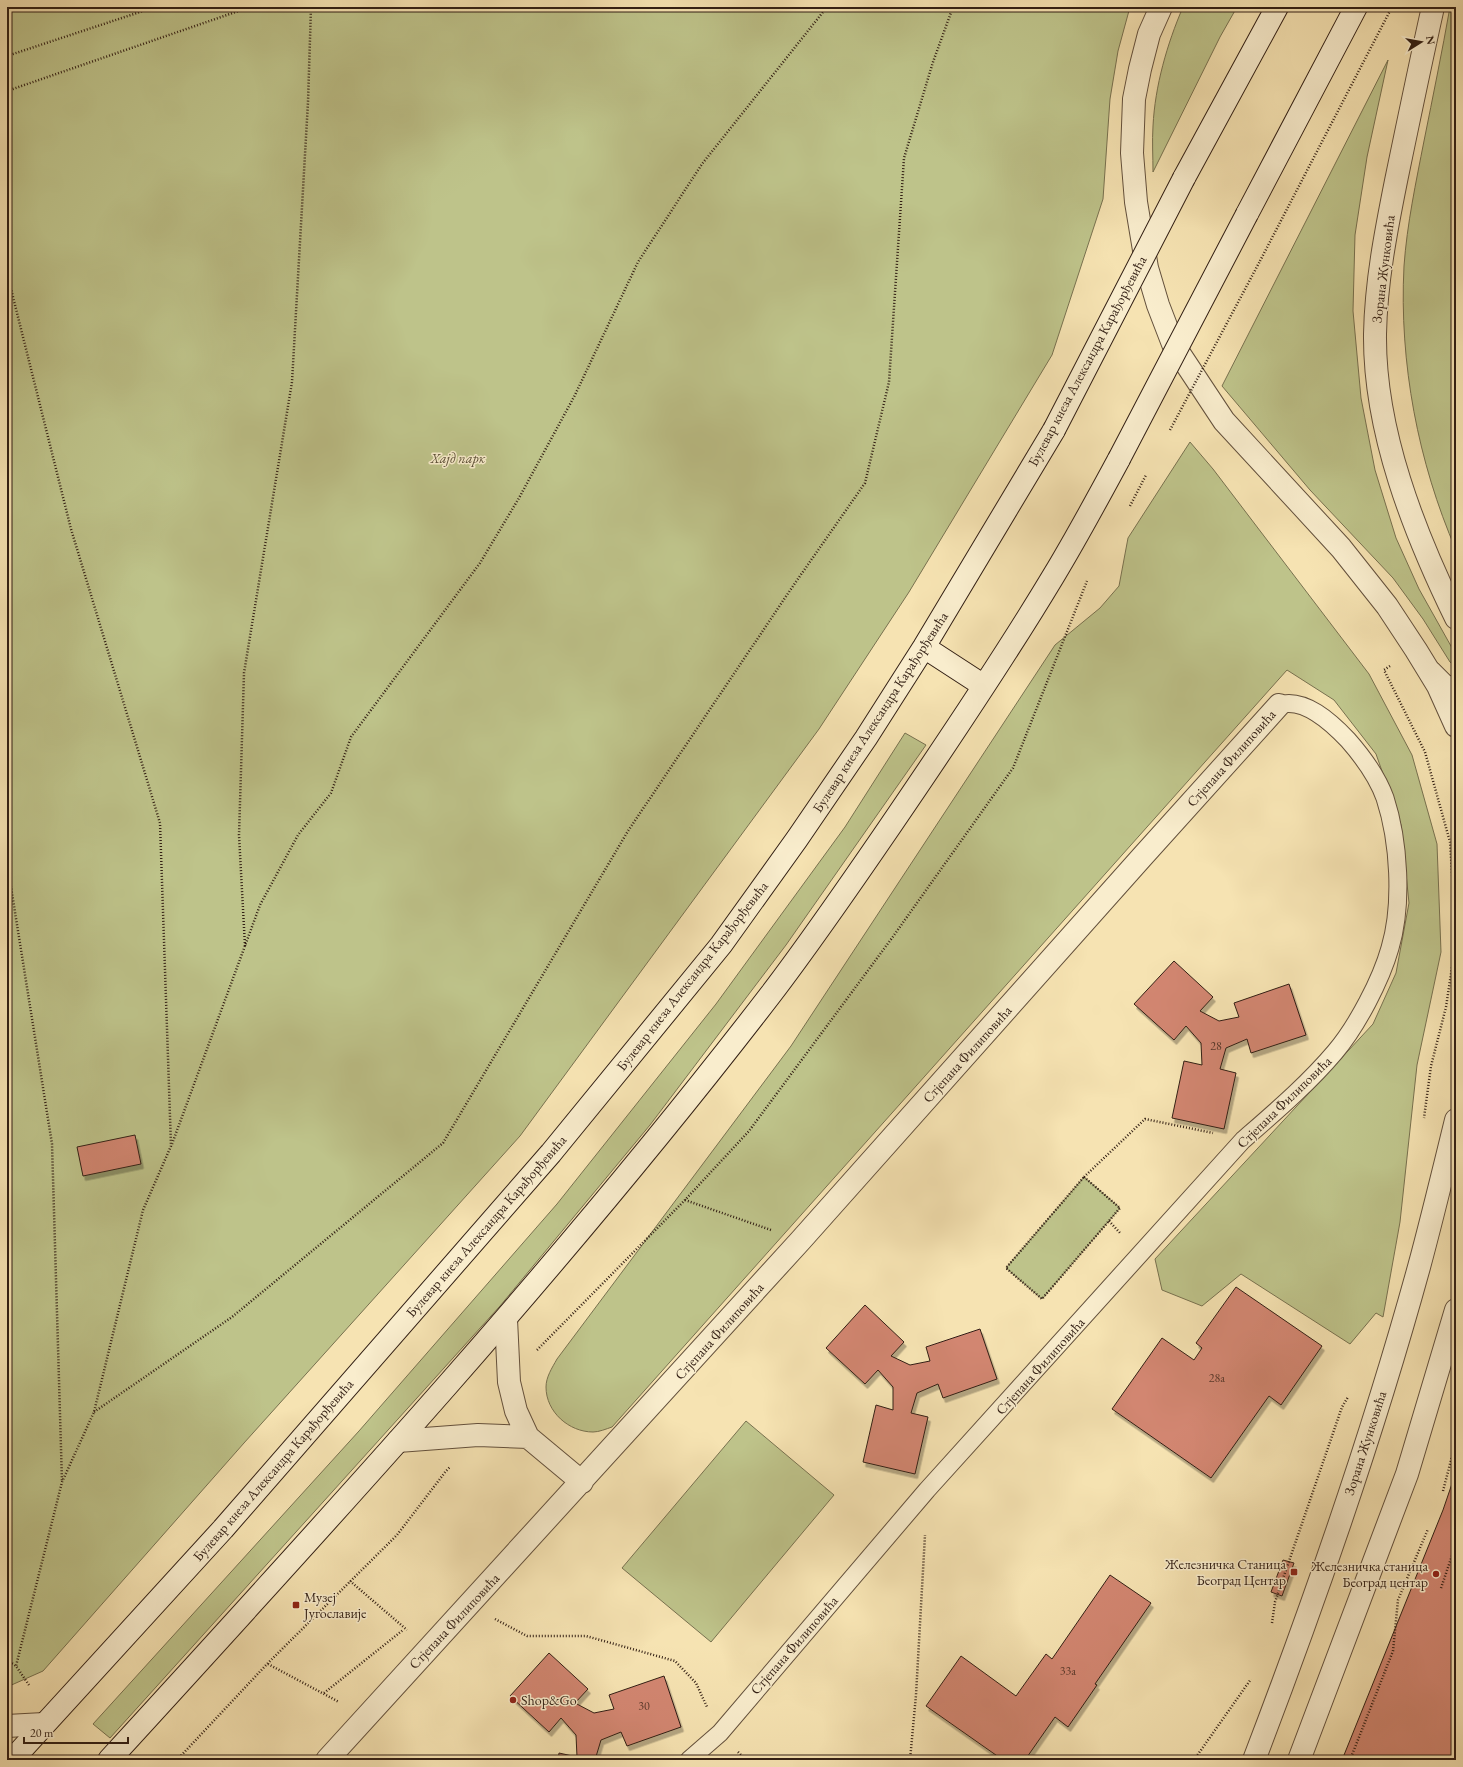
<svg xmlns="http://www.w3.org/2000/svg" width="1463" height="1767" font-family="'EB Garamond',serif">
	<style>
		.green { fill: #bec38a; stroke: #78714f }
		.building { fill: #d28671; stroke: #321f14; filter: url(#shadow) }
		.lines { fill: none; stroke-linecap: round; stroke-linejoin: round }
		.lane-casing { stroke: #63503c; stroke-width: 19 }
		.street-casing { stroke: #63503c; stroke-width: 24 }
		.secondary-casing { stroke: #321f14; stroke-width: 24 }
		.path { stroke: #321f14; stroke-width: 2.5; stroke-dasharray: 1 2; stroke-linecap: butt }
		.lane { stroke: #f9edcd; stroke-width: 17 }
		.street { stroke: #f9edcd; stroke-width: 22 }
		.secondary { stroke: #f9edcd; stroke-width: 22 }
		.secondary-bridge-casing { stroke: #321f14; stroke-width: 24; stroke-linecap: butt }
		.path-bridge { stroke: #321f14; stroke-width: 2.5; stroke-dasharray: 1 2; stroke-linecap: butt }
		.secondary-bridge { stroke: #f9edcd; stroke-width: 22 }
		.poi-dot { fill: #8f2418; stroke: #f9edcd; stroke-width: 1.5 }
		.labels { text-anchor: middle; stroke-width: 3; stroke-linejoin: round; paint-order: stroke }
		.number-label { font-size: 12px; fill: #5a392b }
		.street-label { font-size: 14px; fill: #321f14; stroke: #f9edcd }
		.park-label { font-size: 14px; font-style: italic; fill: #5c5037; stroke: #f9edcd }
		.poi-label { font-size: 14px; fill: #321f14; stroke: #f9edcd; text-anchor: end }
	</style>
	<defs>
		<filter id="shadow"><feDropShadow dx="2.5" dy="4.5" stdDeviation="0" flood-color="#0004"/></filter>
	</defs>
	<rect width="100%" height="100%" fill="#f6e3b2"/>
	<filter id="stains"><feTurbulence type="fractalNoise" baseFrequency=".005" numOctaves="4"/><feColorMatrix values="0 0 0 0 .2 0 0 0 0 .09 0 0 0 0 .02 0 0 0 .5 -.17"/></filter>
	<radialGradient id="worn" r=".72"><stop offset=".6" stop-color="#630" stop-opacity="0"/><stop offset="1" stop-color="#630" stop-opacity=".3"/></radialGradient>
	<!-- green -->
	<path class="green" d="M7,7H1130L1118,51L1110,99L1103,199L1052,355L909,592L819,729L520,1136L244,1443L43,1671L7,1687Z
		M1183,7H1237L1220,37L1153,172C1153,157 1152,141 1153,126C1155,86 1167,44 1183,7Z
		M1450,7H1456V550C1418,462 1399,363 1404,266C1407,224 1416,182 1424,141C1433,96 1442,52 1450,7Z
		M1388,60L1367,157L1355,235L1353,311L1361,398L1375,470L1396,538L1419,589L1456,655V667L1450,662L1423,619L1393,578L1310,490L1222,386Z
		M1190,442L1213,469L1369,674L1412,755L1437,844L1441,952L1417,1065L1400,1222L1383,1317L1376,1313L1350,1344L1241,1274L1202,1306L1162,1290L1155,1259L1373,1024L1396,973L1409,903L1401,825L1376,754L1334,700L1287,670L612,1427C606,1429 599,1432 593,1432C569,1432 546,1412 546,1387C546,1377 552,1368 557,1359L791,1046L1055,645L1100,608L1119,586L1128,538Z
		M905,733L926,745L786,945L650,1125L500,1306L110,1738L93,1724L359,1431L557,1204L716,1004L845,827Z
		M1084,1177L1120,1208L1042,1299L1006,1268Z
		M746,1421L834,1495L711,1642L622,1568Z"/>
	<!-- building -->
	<path class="building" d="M1174,961L1213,997L1200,1011L1219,1021L1239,1017L1234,1003L1289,984L1306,1035L1251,1053L1247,1039L1226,1048L1220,1069L1236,1073L1224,1129L1172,1118L1184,1061L1202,1065L1201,1043L1186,1026L1174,1040L1134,1004Z
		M135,1135L141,1164L83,1176L77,1147Z
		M1236,1287L1322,1346L1281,1405L1269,1396L1211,1478L1112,1409L1162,1338L1194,1360L1202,1348L1196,1343Z
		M865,1305L904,1342L891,1356L910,1365L930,1361L926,1347L980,1329L997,1379L943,1398L938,1384L917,1393L911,1413L928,1417L915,1474L863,1462L876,1405L893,1410V1387L878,1370L865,1384L826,1348Z
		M1456,1472V1760H1342L1443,1510Z
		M1283,1560L1294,1563L1282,1596L1271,1592Z
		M1110,1575L1151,1603L1095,1684L1097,1685L1068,1727L1055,1717L1025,1760H1003L926,1706L961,1656L1016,1696L1046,1654L1052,1659Z
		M549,1653L588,1689L575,1703L594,1713L614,1709L609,1695L664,1676L681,1727L627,1746L621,1732L601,1740L595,1760H558L559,1753L577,1757L576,1735L561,1718L549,1732L510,1696Z"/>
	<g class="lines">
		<defs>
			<path id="lane" d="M1432,670L1445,683L1456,688
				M689,1760L720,1733L927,1490L1243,1140C1275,1112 1308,1084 1335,1052C1357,1026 1381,980 1390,948C1403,904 1399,841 1385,798C1377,776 1363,757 1348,740C1331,722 1304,697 1279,705"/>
			<path id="street" d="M1161,7L1149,34L1140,69L1134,99L1132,153L1136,202L1147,268L1158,305L1173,344L1224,421L1341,548L1387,606L1416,650L1438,686L1456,726
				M1433,7C1420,65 1408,123 1396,181C1386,231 1376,282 1375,334C1374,431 1414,532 1456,618
				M506,1319L509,1382L516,1411L528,1437L582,1482
				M398,1441L478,1435L528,1437
				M7,1726L44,1724
				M327,1760L801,1240L1142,857L1279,705
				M1254,1760C1316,1598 1373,1434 1419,1267C1432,1219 1444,1169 1456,1120
				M1299,1760L1407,1474L1456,1310"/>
			<path id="secondary" d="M1184,178L1277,7
				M1247,214L1356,7
				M924,647L984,686
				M12,1760L223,1529L551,1153L721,945L797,839L866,738L924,647L1054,430
				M109,1760C337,1511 565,1262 771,994C813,939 852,882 891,825C947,743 1003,660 1054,575C1077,537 1098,498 1119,459"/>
		</defs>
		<!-- lane casing -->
		<use href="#lane" class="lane-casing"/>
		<!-- street casing -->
		<use href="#street" class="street-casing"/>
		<!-- secondary casing -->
		<use href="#secondary" class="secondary-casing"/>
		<!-- path -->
		<path class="path" d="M7,56L155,7
			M7,91L250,7
			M1260,261L1392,7
			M7,273L71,529L160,823L171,1146L143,1210L94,1412L62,1482L16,1666
			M1390,666L1384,670L1425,752L1450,842L1453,888L1454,954L1446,1007L1431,1066L1424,1118
			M7,862L52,1144L62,1482
			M245,946L239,835L244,673L292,382L308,102L311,7
			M172,1144L260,905L298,835L331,793L351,737L480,563L519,498L575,395L638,262L702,164L827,7
			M1084,1177L1120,1208L1042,1299L1006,1268Z
			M1084,1177L1145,1119L1213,1133
			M685,1200L771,1230
			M1109,1221L1121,1234
			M537,1350L685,1200L749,1131L892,938L1013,768L1087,581
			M94,1412L232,1317L443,1143L628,831L793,586L865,483L889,382L904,158L933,62L953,7
			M1443,1491L1456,1441
			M350,1581L407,1630
			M1441,1588L1456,1544
			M495,1619L527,1636H586L675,1661L696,1683L707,1707
			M1272,1623L1275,1602L1342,1407L1348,1397
			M7,1660L16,1666L29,1685
			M268,1664L339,1702
			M324,1693L403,1630
			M738,1752L746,1760
			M177,1760L268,1663L397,1535L446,1471L450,1467
			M910,1760L916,1695L925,1535
			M1194,1760L1251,1679
			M1350,1760L1393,1651L1398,1600L1428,1529"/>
		<!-- lane -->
		<use href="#lane" class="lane"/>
		<!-- street -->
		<use href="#street" class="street"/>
		<!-- secondary -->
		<use href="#secondary" class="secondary"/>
		<defs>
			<path id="secondary-bridge" d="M1054,430L1184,178
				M1119,459L1247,214"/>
		</defs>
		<!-- secondary-bridge casing -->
		<use href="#secondary-bridge" class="secondary-bridge-casing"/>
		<!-- path-bridge -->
		<path class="path-bridge" d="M1170,430L1260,261
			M1130,506L1146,475"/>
		<!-- secondary-bridge -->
		<use href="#secondary-bridge" class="secondary-bridge"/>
	</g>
	<!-- markers -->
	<g class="poi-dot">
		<rect x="1290" y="1568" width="8" height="8" rx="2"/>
		<circle cx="1436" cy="1574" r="4"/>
		<rect x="292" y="1601" width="8" height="8" rx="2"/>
		<circle cx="513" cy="1700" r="4"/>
	</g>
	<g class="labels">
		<!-- number labels -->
		<g class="number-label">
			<text x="1216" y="1050">28</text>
			<text x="1217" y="1382">28a</text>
			<text x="1068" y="1675">33a</text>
			<text x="644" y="1710">30</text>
		</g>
		<!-- street labels -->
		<g class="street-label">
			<text transform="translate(1383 269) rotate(-83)" y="5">Зорана Жунковића</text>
			<text transform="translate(1087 361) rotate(-62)" y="5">Булевар кнеза Александра Карађорђевића</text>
			<text transform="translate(880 712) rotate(-57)" y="5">Булевар кнеза Александра Карађорђевића</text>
			<text transform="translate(1231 758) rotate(-48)" y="5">Стјепана Филиповића</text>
			<text transform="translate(692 976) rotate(-52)" y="5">Булевар кнеза Александра Карађорђевића</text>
			<text transform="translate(967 1054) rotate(-48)" y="5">Стјепана Филиповића</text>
			<text transform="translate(1284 1102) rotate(-44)" y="5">Стјепана Филиповића</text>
			<text transform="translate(486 1226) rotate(-49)" y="5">Булевар кнеза Александра Карађорђевића</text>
			<text transform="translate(719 1331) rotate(-48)" y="5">Стјепана Филиповића</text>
			<text transform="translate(1040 1366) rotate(-48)" y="5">Стјепана Филиповића</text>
			<text transform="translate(1365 1443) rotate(-72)" y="5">Зорана Жунковића</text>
			<text transform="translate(273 1470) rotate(-49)" y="5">Булевар кнеза Александра Карађорђевића</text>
			<text transform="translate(454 1621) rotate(-47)" y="5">Стјепана Филиповића</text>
			<text transform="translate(794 1645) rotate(-49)" y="5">Стјепана Филиповића</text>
		</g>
		<!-- park labels -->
		<g class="park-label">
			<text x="458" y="463">Хајд парк</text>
		</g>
		<!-- poi labels -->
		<g class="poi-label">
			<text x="1286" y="1569">Железничка Станица<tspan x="1286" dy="16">Београд Центар</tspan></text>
			<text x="1428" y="1571">Железничка станица<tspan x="1428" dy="16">Београд центар</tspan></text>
			<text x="304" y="1602" text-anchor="start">Музеј<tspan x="304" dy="16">Југославије</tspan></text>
			<text x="521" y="1705" text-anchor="start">Shop&amp;Go</text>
		</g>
	</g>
	<!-- margin -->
	<rect width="1463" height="1767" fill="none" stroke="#f6e3b2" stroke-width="24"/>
	<rect x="8" y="8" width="1447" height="1751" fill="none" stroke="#321f14" stroke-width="2"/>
	<rect x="12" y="12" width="1439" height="1743" fill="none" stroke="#321f14"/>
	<!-- north arrow -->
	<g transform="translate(1421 42) rotate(79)" stroke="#f9edcd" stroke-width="3" paint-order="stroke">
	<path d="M0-3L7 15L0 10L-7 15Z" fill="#321f14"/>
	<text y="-6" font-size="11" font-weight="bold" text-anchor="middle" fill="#321f14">N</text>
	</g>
	<!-- scale -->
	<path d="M24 1737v6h104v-6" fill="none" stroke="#321f14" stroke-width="2"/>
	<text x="30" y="1737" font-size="12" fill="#321f14" stroke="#f9edcd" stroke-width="3" paint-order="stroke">20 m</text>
	<rect width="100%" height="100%" filter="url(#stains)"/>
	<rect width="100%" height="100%" fill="url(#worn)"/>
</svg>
